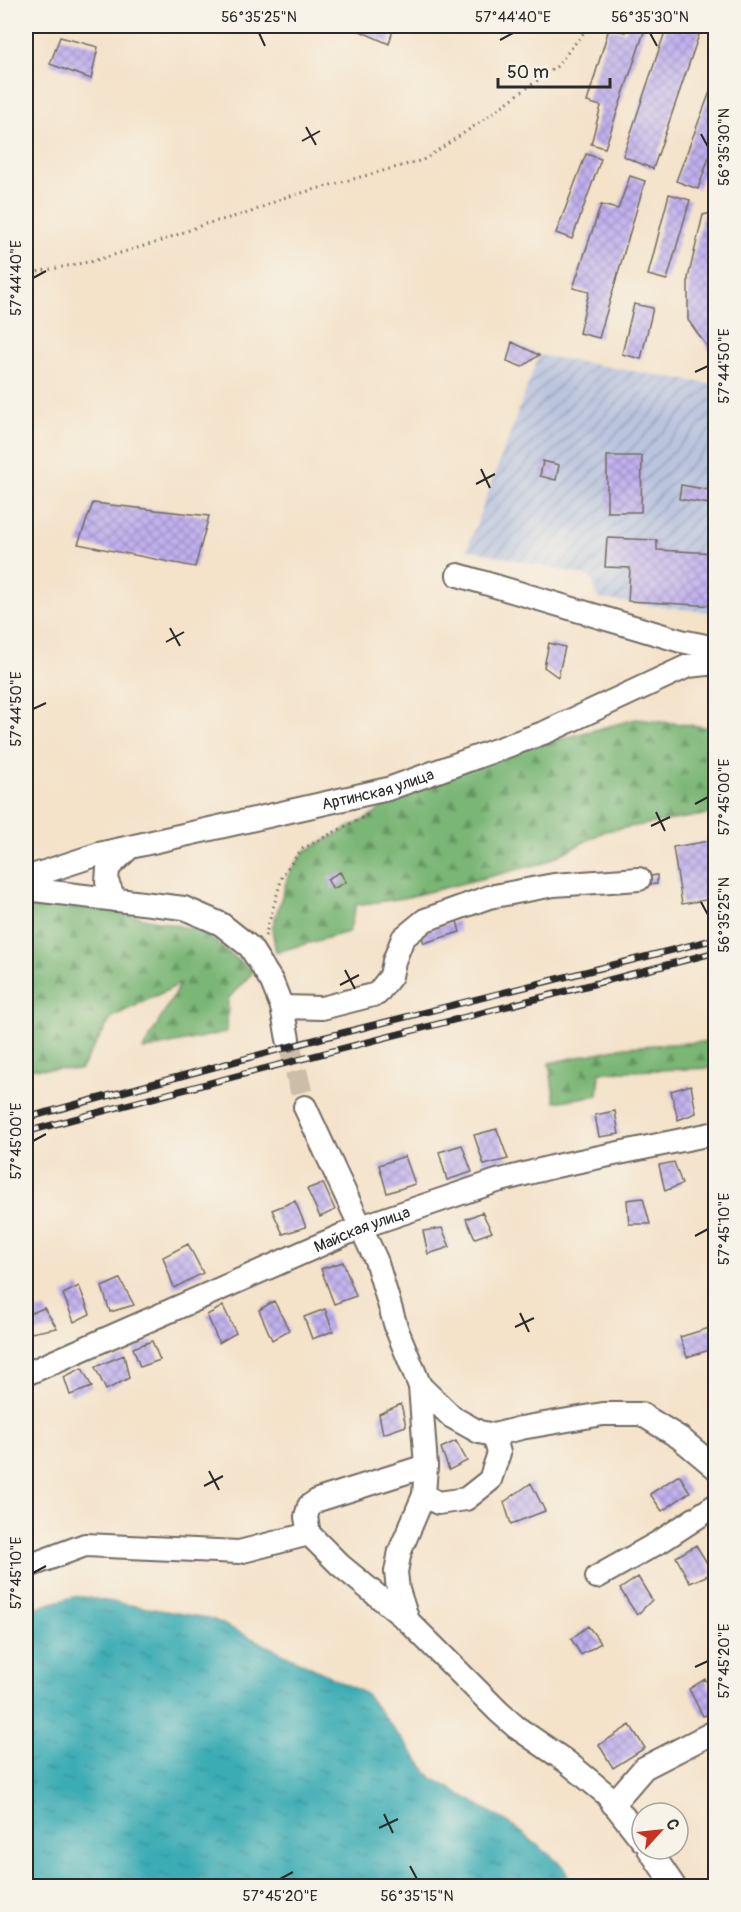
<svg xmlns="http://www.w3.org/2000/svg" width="741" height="1912" font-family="Pangolin,sans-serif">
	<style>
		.industrial { fill: url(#industrial-furrows) }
		.forest { fill: url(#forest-firs); stroke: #527050; stroke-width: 1.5 }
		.water { fill: url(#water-ripples); stroke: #326c70; stroke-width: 1.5 }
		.building { fill: url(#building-cross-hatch) }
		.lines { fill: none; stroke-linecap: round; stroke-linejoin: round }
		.minor-tunnel { stroke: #ccbda9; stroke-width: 22; stroke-dasharray: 22 11; stroke-linecap: butt }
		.minor-casing { stroke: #716b62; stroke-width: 26 }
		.path { stroke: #716b62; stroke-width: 3; stroke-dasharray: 1.5 4.5; stroke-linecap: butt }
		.minor { stroke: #fff; stroke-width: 22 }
		.rail-casing { stroke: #2b2b2b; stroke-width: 7 }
		.rail { stroke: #f7f3e8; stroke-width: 4.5; stroke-dasharray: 14; stroke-linecap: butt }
		.ticks { fill: none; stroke: #2b2b2b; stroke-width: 2 }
		.labels { text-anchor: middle; stroke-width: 4.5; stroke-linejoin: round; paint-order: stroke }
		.street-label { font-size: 16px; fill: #2b2b2b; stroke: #f7f3e8 }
		.neatline { fill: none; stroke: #2b2b2b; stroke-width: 2 }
		.ticks-label { font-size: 15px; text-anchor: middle; fill: #2b2b2b }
	</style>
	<defs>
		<pattern id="industrial-furrows" width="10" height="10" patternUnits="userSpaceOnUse" patternTransform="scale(1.5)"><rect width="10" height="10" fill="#bac4de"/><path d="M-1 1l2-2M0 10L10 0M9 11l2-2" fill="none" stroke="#979fb4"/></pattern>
		<pattern id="forest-firs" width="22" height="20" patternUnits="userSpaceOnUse" patternTransform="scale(1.5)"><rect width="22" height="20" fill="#7ab676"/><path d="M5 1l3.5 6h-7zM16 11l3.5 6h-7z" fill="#649461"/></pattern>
		<pattern id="water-ripples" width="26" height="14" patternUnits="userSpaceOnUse" patternTransform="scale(1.5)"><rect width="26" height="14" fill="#3aacb4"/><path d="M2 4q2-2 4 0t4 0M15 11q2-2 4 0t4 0" fill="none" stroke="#318c93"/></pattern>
		<pattern id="building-cross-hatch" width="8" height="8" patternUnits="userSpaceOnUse" patternTransform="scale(1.5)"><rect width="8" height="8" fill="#c0b0ee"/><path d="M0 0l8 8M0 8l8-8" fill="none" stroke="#9c8fc1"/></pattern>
	</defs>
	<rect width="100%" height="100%" fill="#f7f3e8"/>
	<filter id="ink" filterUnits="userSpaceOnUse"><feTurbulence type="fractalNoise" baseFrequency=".0167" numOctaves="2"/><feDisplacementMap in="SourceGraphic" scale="12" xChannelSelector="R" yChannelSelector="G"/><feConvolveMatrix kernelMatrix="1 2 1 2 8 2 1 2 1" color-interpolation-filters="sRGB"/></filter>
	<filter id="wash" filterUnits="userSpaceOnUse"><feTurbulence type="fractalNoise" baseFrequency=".008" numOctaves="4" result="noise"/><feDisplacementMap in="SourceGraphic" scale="24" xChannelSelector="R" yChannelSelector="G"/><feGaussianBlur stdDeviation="1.35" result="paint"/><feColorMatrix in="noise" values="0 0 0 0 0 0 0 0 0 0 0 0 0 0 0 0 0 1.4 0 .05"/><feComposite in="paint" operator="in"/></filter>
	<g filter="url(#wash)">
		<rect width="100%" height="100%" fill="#f4e2c9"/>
		<!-- industrial -->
		<path class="industrial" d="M539,355L715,385V613L599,599L590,577L467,549Z"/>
		<!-- forest -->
		<path class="forest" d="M636,719L715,728V813L605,831L544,863L404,898L356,905L349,932L276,952L272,929L289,873L305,851L375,814L398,791L522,749Z
			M26,901L117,912L202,931L253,972L228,999L227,1032L143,1050L180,984L112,1017L80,1070L26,1068Z
			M715,1041V1068L600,1072L598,1095L555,1102L549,1063L625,1047Z"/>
		<!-- water -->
		<path class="water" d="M77,1596L212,1619L366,1694L432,1778L511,1824L564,1867L571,1886H26V1610Z"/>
		<g id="blocks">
			<!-- building -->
			<path class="building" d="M354,26H394L389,44L353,28Z
				M627,26H646L605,148L591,144L601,106L587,102L609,28L625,32Z
				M667,26H702L653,169L623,156Z
				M60,37L98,47L91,79L50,64Z
				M716,76V137L698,189L676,181Z
				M586,154L601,159L572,239L556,233Z
				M630,176L645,181L599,338L579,333L589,292L573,288L601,205L618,209Z
				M669,194L690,200L667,280L648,275Z
				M716,212V302H713L716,308V359L688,320V278L703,215Z
				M634,304L653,308L641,359L622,354Z
				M512,342L539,355L522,367L507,361Z
				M607,456H642L641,512H607Z
				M543,461L559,465L556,480L540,476Z
				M681,485L716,491V505L679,499Z
				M93,503L209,516L195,567L78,544Z
				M607,538L657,540V550L716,553V606L628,601L630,568L605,567Z
				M549,643L565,647L558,677L544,667Z
				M716,840V886L710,887L712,899L682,904L673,847Z
				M340,872L346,882L333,889L327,879Z
				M657,875V884L646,885V877Z
				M457,921L460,932L424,943L420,932Z
				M691,1085L696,1113L678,1120L671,1091Z
				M615,1111L619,1134L599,1137L595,1115Z
				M497,1129L508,1159L484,1165L474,1135Z
				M462,1145L472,1172L447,1180L439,1152Z
				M405,1156L415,1184L387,1193L379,1165Z
				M674,1162L682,1184L665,1191L659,1165Z
				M323,1183L335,1210L320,1217L307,1189Z
				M643,1198L650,1224H629L627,1200Z
				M295,1201L306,1227L283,1234L272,1210Z
				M482,1212L492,1232L475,1238L466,1219Z
				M442,1228L450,1247L428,1254L423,1231Z
				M188,1244L203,1273L174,1288L163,1257Z
				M343,1262L356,1296L334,1304L321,1269Z
				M120,1279L134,1305L110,1312L102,1287Z
				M79,1286L90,1314L74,1322L63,1294Z
				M274,1301L289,1330L272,1340L259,1310Z
				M223,1306L236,1333L219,1343L207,1315Z
				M44,1308L57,1328L31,1333L26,1322V1315Z
				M325,1309L333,1331L312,1339L304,1317Z
				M716,1326V1348L687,1357L680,1337Z
				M152,1341L160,1360L140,1367L133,1348Z
				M124,1355L129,1378L106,1390L95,1367Z
				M82,1368L92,1387L70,1395L64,1377Z
				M401,1404L406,1426L383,1434L379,1414Z
				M456,1441L467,1461L449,1470L441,1448Z
				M679,1475L690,1492L662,1511L650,1494Z
				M531,1483L545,1511L511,1524L504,1502Z
				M696,1545L713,1573L690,1583L676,1557Z
				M638,1577L652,1600L637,1615L620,1589Z
				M588,1626L601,1643L581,1655L571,1639Z
				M705,1679L716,1698V1712L703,1716L689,1689Z
				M630,1725L645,1748L613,1768L599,1745Z"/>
		</g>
	</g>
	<g filter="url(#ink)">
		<use href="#blocks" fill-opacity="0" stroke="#716b62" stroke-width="1.5"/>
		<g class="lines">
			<!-- minor-tunnel -->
			<path class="minor-tunnel" d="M288,1039L305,1107"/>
			<defs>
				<g id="minor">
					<path d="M458,575L681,641L716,648"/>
					<path id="s1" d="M26,878L99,854L388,789L546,732L688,666L716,663"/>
					<path d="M26,889L184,908L221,924L250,947L272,982L282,1007L288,1039"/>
					<path d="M115,900L107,882L108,868L129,848"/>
					<path d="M282,1007L322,1008L377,994L391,976L394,961L403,938L425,920L489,897L554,885L639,879"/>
					<path d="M305,1107L376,1260L397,1330L420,1386L426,1466L424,1495L400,1551L396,1572L398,1590L408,1621L499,1712L516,1727L567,1762L606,1794L642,1840"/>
					<path id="s2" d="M26,1374L361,1227L497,1181L556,1166L716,1133"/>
					<path d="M420,1386L452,1417L479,1432L494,1435L521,1428L603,1414H641L680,1438L716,1468"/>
					<path d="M424,1495L438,1503L466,1499L490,1480L499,1453L494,1435"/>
					<path d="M26,1567L85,1545L239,1552L309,1534"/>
					<path d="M597,1577L661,1541L716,1505"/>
					<path d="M408,1621L340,1565L309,1534L306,1517L309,1506L318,1500L426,1466"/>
					<path d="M613,1804L644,1768L716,1731"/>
					<path d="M649,1849L674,1886"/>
				</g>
			</defs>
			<!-- minor casing -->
			<use href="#minor" class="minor-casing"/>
			<!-- path -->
			<path class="path" d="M26,274L93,261L158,242L205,224L249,213L283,198L423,160L473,127L556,67L589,26
				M265,936L283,874L302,849L371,813"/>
			<!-- minor -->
			<use href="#minor" class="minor"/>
			<defs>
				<path id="rail" d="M26,1118L314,1040L716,939
					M26,1132C255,1069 486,1013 716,952"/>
			</defs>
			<!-- rail casing -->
			<use href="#rail" class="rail-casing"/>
			<!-- rail -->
			<use href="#rail" class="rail"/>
		</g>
	</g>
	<!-- ticks -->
	<path class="ticks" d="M259,33L265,46M650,33L657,46M500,40L513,33M306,127L316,145M701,134L708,147M302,141L320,131M33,278L46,271M695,372L708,366M481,469L490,488M476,484L495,474M170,628L180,646M166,642L184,632M33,709L46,703M695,804L708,797M656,812L665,831M651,826L670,817M701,902L708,915M345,970L355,989M340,985L359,975M33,1141L46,1134M695,1236L708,1229M520,1313L529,1332M515,1327L534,1318M209,1471L219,1490M204,1486L223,1476M33,1573L46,1566M695,1667L708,1661M384,1814L393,1833M379,1828L398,1819M410,1866L417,1879M280,1879L293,1872"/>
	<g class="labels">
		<!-- street labels -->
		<g class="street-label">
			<text dy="6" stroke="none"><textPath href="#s1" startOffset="363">Артинская улица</textPath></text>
			<text dy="6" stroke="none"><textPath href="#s2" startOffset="366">Майская улица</textPath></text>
		</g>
	</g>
	<!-- margin -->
	<rect width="741" height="1912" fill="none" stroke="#f7f3e8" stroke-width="66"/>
	<!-- north arrow -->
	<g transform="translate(660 1831) rotate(63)"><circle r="28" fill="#f7f3e8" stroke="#a5a39c" stroke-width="1.5"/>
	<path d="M0-4.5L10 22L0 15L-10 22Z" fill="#c8321e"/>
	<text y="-9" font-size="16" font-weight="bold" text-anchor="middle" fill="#2b2b2b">С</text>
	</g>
	<!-- scale -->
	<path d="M498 78v9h112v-9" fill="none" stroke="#2b2b2b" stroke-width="3"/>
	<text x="507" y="78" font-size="18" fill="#2b2b2b" stroke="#f7f3e8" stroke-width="4.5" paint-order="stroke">50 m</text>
	<rect x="33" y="33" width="675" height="1846" class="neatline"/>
	<g class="ticks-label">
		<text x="259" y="22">56°35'25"N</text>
		<text x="513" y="22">57°44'40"E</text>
		<text x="650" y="22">56°35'30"N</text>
		<text transform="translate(724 147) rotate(-90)" y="5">56°35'30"N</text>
		<text transform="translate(16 278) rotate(-90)" y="5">57°44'40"E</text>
		<text transform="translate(724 366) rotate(-90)" y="5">57°44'50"E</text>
		<text transform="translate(16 709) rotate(-90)" y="5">57°44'50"E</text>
		<text transform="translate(724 797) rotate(-90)" y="5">57°45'00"E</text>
		<text transform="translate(724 915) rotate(-90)" y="5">56°35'25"N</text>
		<text transform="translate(16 1141) rotate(-90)" y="5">57°45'00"E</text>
		<text transform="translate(724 1229) rotate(-90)" y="5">57°45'10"E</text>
		<text transform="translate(16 1573) rotate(-90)" y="5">57°45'10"E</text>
		<text transform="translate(724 1661) rotate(-90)" y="5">57°45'20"E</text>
		<text x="280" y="1901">57°45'20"E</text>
		<text x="417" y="1901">56°35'15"N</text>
	</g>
</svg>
